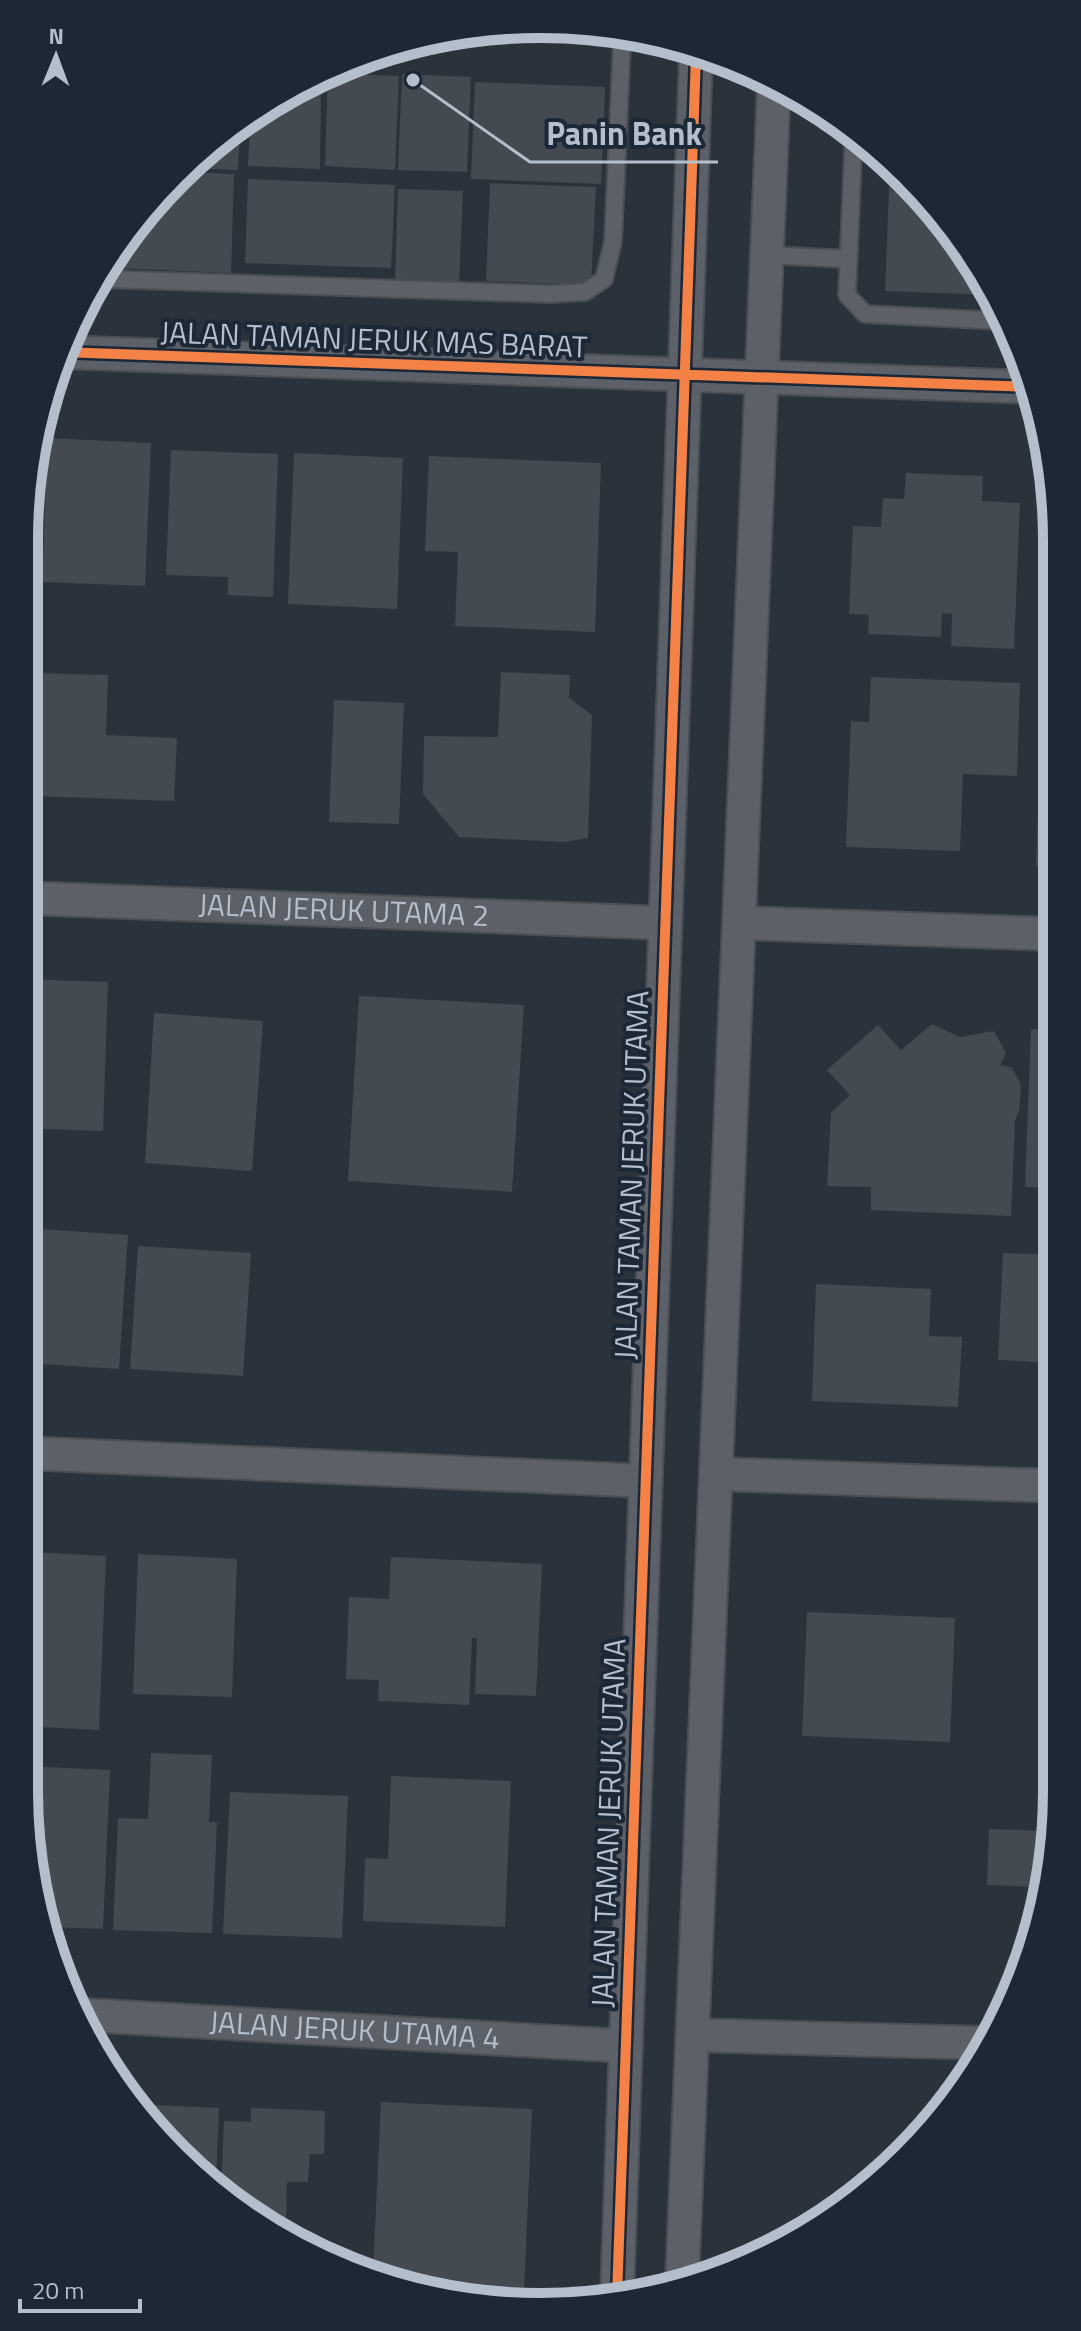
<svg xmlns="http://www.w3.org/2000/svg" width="1081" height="2331" font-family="'Titillium Web',sans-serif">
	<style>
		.building { fill: #434a52 }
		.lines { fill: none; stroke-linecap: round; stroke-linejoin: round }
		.service-casing { stroke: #494e55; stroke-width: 20 }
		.minor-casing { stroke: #494e55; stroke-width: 36 }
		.service { stroke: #5c6068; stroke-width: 16 }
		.minor { stroke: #5c6068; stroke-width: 32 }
		.cycleway-casing { stroke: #1d2836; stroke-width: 15 }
		.cycleway { stroke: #f48246; stroke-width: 10 }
		.labels { text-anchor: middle; stroke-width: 8; stroke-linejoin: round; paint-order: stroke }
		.street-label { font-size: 30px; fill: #b5becb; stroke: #1d2836 }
		.rim { fill: none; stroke: #b5becb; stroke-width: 10 }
		.leader { fill: none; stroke: #b5becb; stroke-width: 3 }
		.callout-dot { fill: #b5becb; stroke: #1d2836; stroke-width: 3 }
		.callout-label { font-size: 32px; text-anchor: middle; font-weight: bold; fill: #b5becb; stroke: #1d2836; stroke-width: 8; stroke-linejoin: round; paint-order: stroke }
	</style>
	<rect width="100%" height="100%" fill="#2a323b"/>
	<!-- building -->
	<path class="building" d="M328,73L399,76L395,170L325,166Z
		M402,74L471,77L467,172L398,170Z
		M321,78L320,169L248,166L250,125Z
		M475,82L605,87L601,184L471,179Z
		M240,132L238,170L187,168Z
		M890,166L950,226L990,295L885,291Z
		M180,172L234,174L231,273L113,268Z
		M248,179L395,185L391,268L245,263Z
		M490,183L596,187L591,285L486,281Z
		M398,189L463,191L459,286L395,284Z
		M48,438L151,443L145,586L42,582Z
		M171,450L278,454L273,597L228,595V577L166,575Z
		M294,453L403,458L397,609L288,604Z
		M429,456L601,463L595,632L455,626L458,552L425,551Z
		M906,473L983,476L982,501L1020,503L1014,649L951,646L952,614L942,613L941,637L868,634L869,615L849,614L853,526L881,527L883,498L904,499Z
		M36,482L33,579H24V540Z
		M1050,546H1053V594L1048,593Z
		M501,672L570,675L569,698L592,715L588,838L564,842L459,837L423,794L424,736L498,737Z
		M37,673L108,675L106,735L177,738L174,801L33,796Z
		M871,677L1020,683L1017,776L963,774L960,851L846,847L851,721L869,722Z
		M334,700L404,703L399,824L329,822Z
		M1041,729H1053L1054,867L1036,866Z
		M24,979L108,982L103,1131L24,1128Z
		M359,996L524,1005L512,1192L348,1181Z
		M154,1013L263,1021L252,1171L145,1163Z
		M932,1024L960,1037L994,1031L1006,1053L1000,1065L1012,1068L1021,1085L1019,1111L1015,1120L1011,1216L871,1210V1187L827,1186L831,1113L850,1095L827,1070L878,1025L901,1050Z
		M1031,1029L1054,1030L1055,1188L1025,1187Z
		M24,1228L128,1235L119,1369L24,1363Z
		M138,1246L251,1253L243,1376L130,1369Z
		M1003,1253L1055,1255L1056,1363L998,1360Z
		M816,1284L931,1289L929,1336L962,1337L958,1407L812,1401Z
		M31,1552L106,1556L99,1730L40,1727L43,1660L24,1659V1581L30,1582Z
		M138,1554L237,1559L232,1697L133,1694Z
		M391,1557L542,1564L536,1696L475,1694L477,1638H472L469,1705L378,1701L379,1680L346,1679L349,1597L389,1599Z
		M807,1612L955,1618L950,1742L802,1736Z
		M151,1753L212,1755L209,1822H217L212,1933L113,1930L118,1818L148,1819Z
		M24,1766L110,1770L103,1929L47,1927L24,1790Z
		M391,1776L511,1781L505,1927L363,1921L365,1858L388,1859Z
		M230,1792L348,1796L342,1938L223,1934Z
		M989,1829L1049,1831L1038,1887L987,1885Z
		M381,2102L532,2109L524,2292L414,2287L373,2272Z
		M137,2104L219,2108L216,2183L152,2131Z
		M251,2108L325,2111L324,2154H310L308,2182H287L286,2222L261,2221L221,2188L224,2121L251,2122Z"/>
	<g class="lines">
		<defs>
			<path id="service" d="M854,130L847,295L865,314L1002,321
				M767,255L849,259
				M106,279L550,294L585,292L604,279L613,242L622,40"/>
			<g id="minor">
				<path d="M61,352L1029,387"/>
				<path id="s1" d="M24,898L665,923"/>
				<path d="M740,923L1054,934"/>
				<path d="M24,1453L645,1481"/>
				<path d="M717,1474L1056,1486"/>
				<path id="s2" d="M85,2015L626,2046"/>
				<path d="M693,2035L984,2043"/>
				<path d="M682,2282L774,84"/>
				<path d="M617,2297L696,55"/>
			</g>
		</defs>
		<!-- service casing -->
		<use href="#service" class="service-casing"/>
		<!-- minor casing -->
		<use href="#minor" class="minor-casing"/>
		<!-- service -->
		<use href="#service" class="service"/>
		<!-- minor -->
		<use href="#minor" class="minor"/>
		<defs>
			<path id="cycleway" d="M61,352L1029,387
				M617,2297L696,55"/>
		</defs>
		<!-- cycleway casing -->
		<use href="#cycleway" class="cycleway-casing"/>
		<!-- cycleway -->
		<use href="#cycleway" class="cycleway"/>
	</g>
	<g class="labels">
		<!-- street labels -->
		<g class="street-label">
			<text transform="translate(374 340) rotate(2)" y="10">JALAN TAMAN JERUK MAS BARAT</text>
			<text dy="10" stroke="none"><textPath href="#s1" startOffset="320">JALAN JERUK UTAMA 2</textPath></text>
			<text transform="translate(632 1175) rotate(-88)" y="10">JALAN TAMAN JERUK UTAMA</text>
			<text transform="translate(609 1823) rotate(-88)" y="10">JALAN TAMAN JERUK UTAMA</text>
			<text dy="10" stroke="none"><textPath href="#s2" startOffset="270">JALAN JERUK UTAMA 4</textPath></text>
		</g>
	</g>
	<!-- crop -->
	<path d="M0 0H1081V2331H0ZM540 38H541A502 502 0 0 1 1043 540V1791A502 502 0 0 1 541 2293H540A502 502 0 0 1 38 1791V540A502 502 0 0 1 540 38Z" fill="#1d2836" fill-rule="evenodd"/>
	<path class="rim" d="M540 38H541A502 502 0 0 1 1043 540V1791A502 502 0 0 1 541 2293H540A502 502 0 0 1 38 1791V540A502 502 0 0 1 540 38Z"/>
	<!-- callouts -->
	<path class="leader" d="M413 80L530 162H718"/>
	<circle class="callout-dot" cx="413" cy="80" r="8"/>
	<g class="callout-label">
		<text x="624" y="145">Panin Bank</text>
	</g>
	<!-- north arrow -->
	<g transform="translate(56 56) rotate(1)" stroke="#1d2836" stroke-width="6" paint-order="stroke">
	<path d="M0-6L14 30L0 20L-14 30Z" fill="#b5becb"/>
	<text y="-12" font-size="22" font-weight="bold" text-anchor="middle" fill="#b5becb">N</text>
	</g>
	<!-- scale -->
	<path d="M20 2299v12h120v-12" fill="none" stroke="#b5becb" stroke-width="4"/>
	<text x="32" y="2299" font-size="24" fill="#b5becb" stroke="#1d2836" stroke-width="6" paint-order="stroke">20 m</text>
</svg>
